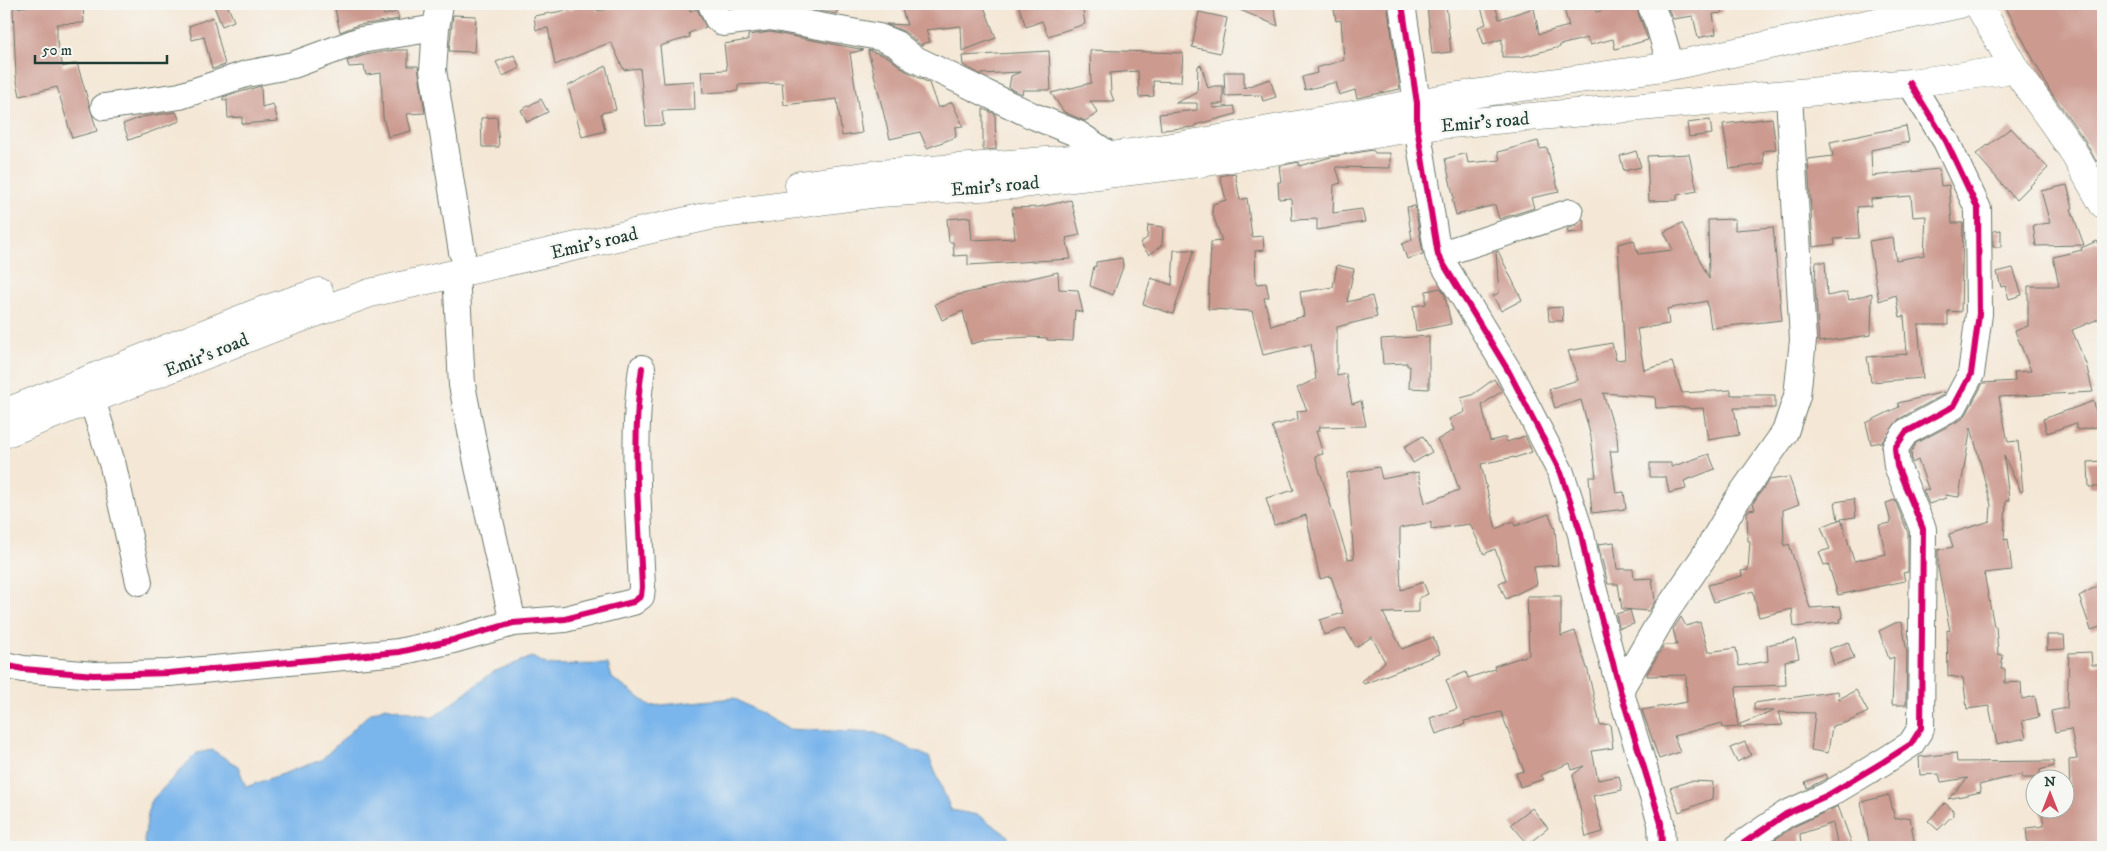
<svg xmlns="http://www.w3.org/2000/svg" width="2107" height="851" font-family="'IM FELL DW Pica',serif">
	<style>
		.water { fill: #7ab5eb; stroke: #4c7990 }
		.building { fill: #cc9a8f }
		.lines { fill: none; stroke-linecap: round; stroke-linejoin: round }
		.minor-casing { stroke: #6a786c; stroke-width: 28 }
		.major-casing { stroke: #6a786c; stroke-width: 29 }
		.minor { stroke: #fff; stroke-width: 26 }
		.major { stroke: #fff; stroke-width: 28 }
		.cycleway-casing { stroke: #f6f6f2; stroke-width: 9 }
		.cycleway { stroke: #d6006c; stroke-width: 6 }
		.labels { text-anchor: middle; stroke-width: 5; stroke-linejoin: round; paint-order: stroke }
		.street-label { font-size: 19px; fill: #1f3d34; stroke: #f6f6f2 }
	</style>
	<rect width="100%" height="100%" fill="#f6f6f2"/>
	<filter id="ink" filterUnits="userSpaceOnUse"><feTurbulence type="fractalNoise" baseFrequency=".02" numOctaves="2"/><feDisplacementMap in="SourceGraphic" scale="10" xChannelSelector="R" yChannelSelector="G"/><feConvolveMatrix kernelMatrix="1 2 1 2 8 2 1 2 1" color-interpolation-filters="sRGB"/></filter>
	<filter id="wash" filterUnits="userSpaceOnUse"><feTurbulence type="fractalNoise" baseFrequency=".0096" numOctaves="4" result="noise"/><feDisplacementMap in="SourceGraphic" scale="20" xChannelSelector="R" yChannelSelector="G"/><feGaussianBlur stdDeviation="1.12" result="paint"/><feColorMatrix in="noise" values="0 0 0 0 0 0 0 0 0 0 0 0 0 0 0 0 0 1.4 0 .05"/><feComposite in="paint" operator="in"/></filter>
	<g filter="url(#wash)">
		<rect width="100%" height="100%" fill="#f4e7d5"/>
		<!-- water -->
		<path class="water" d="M532,657L548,665L608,664L612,678L651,706L734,698L788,729L876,733L929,757L951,810L978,815L1007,835L1012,847H147L144,840L150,802L197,753L212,750L238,766L246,787L321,760L369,714L385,707L434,717L493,672Z"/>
		<g id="blocks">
			<!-- building -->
			<path class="building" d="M26,4H83L84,23L57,24V42L63,67L77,63L97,131L72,138L57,87L20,96L16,76L13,8L26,7Z
				M213,4H227L234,21L222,26Z
				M334,4H379L384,15L397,12L399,19L358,25L340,32Z
				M574,4H596L597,11L619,7H654V4H690V11L697,9L706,27L689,33L690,37L660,46L664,83L694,81L695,110L662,111L664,125L646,126L640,68L624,70L611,42L555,65L548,28L536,30L534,16L574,9Z
				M900,4H983L996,38L962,51L961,26L926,30L930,42L922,44V46L905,32L886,24L907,25Z
				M1018,4H1082L1085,24L1048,36L1042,21L1026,27Z
				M1226,4H1273L1278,26Z
				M1333,4H1387L1400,89L1357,98L1355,90L1339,95L1336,82L1305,90L1302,77L1317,73L1316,68L1344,60L1341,20L1336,21Z
				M1446,4L1451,52L1432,54L1427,6Z
				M1480,4H1495L1499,19L1534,8L1539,34L1569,26L1564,9L1584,4H1594L1596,12L1625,4H1635L1648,40L1615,49L1613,39L1590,45L1587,38L1560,45V47L1521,57H1502V39L1484,45L1478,27L1486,24Z
				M1666,4H1721L1722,13L1713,14L1716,34L1698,38L1693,16L1673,19Z
				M2004,4H2103V160L2096,161L2084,139L2050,91Z
				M792,6L837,9V14Z
				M1199,12L1227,18L1220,53L1192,47Z
				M453,15L476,16L474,52L449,51Z
				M213,17L225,65L212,69L204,37L192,40L189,26Z
				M770,32L864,50L850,53L862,133L842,136L837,99L784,105L782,83L738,85V91L703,93L701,71L727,70L724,44L748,40V35Z
				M395,50H408V66H418L425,113L407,114L411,131L388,137L383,117L381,73L366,75L364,66L349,67L347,61L365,55Z
				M868,50L888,57L906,71L929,83L938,108L952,102L963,126L955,127L956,137L927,148L920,132L890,139Z
				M1090,50L1183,53L1181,82L1153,81L1154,96L1139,97L1138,71L1110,73L1111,93L1114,101H1090L1098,113L1085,121L1064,112L1051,93L1091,83Z
				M1049,51L1051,90H1023L1022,94L1009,88L1011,76L1020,72L980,74L963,65L962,56Z
				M514,55L520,68L503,76L496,62Z
				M1201,65L1208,88L1214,86H1223V104H1212L1214,108L1234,106L1236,114L1195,125V127L1161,130L1159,114L1197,110V103H1175L1197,93L1198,66Z
				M606,66L616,110L601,113L605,131L582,137L568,86Z
				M1224,72H1244V88L1270,79L1276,97L1263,101L1261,95L1225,96Z
				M261,86L262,107L273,104L278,121L242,124V117L228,118L227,100H223V97Z
				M541,99L548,112L527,122L521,110Z
				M983,109L995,114L996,149L983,150Z
				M176,112L180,121L129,140L123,124L142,117Z
				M497,117L499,147H482L481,118Z
				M1772,118L1776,149L1763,151L1764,164L1730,169L1723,124Z
				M1710,120L1712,134L1689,137L1687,123Z
				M1906,126L1909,142L1871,150L1872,176L1939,169L1941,186L1949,185L1952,223H1963L1961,312L1948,311V325H1918L1923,378L1871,382L1867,357L1907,354L1904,316L1900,317L1896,295L1879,301L1869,241L1893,237L1896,260L1924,255L1926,216L1913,217L1911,196L1871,199V206L1857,207L1859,238L1834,239L1835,244L1813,247L1808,159L1833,156L1830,142Z
				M2011,128L2048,168L2016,200L1976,154Z
				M1538,141L1540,149L1547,148L1559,192L1531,198L1534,208L1499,219L1495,205L1456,215L1452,199H1454L1445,159L1466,153L1468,163L1500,160L1498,152Z
				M1373,150L1375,153H1390V168L1336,167L1341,183L1334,185L1333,213L1362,209L1365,222L1317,230V219L1292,220L1291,198L1279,199L1278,182H1281L1279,166L1299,162V166L1331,157Z
				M1636,151L1641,167L1624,171L1620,156Z
				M1689,154L1697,191L1677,195V200L1649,201L1647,156Z
				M1235,173L1240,200L1247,198L1252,237L1263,236L1264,250L1255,251L1256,284L1266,283L1269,297L1264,298L1271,326L1304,316L1300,292L1333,287L1337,265L1354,269L1347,302L1372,296L1377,317L1337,327V376L1346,374L1352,404L1361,401L1366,426L1319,427L1320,431H1316L1323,454L1315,456L1348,559L1354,558L1347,473L1379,467L1382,479L1418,472L1425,503L1459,490L1449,459L1437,440L1454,430L1449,419L1465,412L1461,398L1472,395L1494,379L1502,391L1482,405L1490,441L1506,437L1507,442L1525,436L1532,452L1514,458V457L1481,464L1496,529L1513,521L1515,526L1549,514L1555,529L1558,565L1534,567L1537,584L1506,599L1499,583L1506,580L1495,549L1484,554L1470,524L1431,529V522L1400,528V544L1399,545L1401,590L1423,582L1428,594L1419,598V612L1383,613L1402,649L1433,637L1440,654L1364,684L1362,681L1385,662L1372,637L1356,647L1345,628L1324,635L1320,620L1343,613L1331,576L1320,579L1306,515L1274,525L1266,498L1294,490L1272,426L1298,419L1297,411L1307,410L1297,388L1316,379L1311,344L1263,355L1252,311L1208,309L1211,242L1222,241L1212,212L1213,204L1226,200L1220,176Z
				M2067,185L2073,208L2071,209L2084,245L2036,246L2033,225L2050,223L2041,191Z
				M1071,200L1080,235L1066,238L1071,259L968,265V255L954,256L953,242H949L947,219L970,217L972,240L1015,238L1012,208L1039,207Z
				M1415,206L1423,254L1407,259L1402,244L1412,240L1407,207Z
				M1583,219L1585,231L1568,233L1567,229L1575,226Z
				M1735,219V230L1773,227L1782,320L1711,328L1707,301L1667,309L1669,324L1637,329L1644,370L1672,362L1682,393L1731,390V395H1775V408H1734L1739,435L1708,440L1703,408L1689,409L1688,407L1656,408L1655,397L1603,393L1617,437L1618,451H1610L1616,493L1624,492L1626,509L1592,513L1589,477H1596L1591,437L1581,400L1555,408L1549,389L1578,380L1568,351L1612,343L1616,360L1625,359L1618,244L1634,240L1638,254L1673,250L1664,232L1682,223L1709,279L1708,220Z
				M1148,225L1163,227L1162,245L1149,255L1140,243L1147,238Z
				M2001,230V247H1993V231Z
				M2097,241L2103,256V317L2072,330L2086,364L2093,392L1999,397L2008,442L2018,441L2023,491L2021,492L2004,456L2009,500L2006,501L2004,540L2008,539L2012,570L1984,573L1994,626H1996L1998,654L2003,655L2001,669H2005V683L2021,682L2022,699L2035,696L2039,717L2022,721L2026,738L1997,744L1989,706L1967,709L1963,678L1948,676L1947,630L1950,631L1938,567V550L1953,547L1949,534L1990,521L1991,505L1971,427L1959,497L1945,495L1946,498L1929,504L1923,490L1927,489L1929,491L1918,460L1912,463L1911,452L1916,443L1962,419L1967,413L1983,383L2015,381L2014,372L2031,371L2015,331L2028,326V286H2059L2053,257L2082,250L2081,248Z
				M1174,250H1194L1173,314L1143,304L1151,278L1172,285Z
				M1498,251L1522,300L1501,311L1493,296L1499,293L1496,252Z
				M1122,258L1123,267L1113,295L1090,286L1094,266L1096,267V262Z
				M1816,262H1825L1827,296L1847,292L1849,300L1872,293L1871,335L1819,342L1815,283Z
				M2013,268L2022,295L2009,299L2005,286L2001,287L1997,272Z
				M1058,272L1059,289L1078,290L1083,313L1075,310L1073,341L1047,340V338L1032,337L990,339L971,344L963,311L942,320L935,304L958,295Z
				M1441,288L1445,296L1451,324L1416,331L1413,306L1426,304V291Z
				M1562,307L1563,321H1549L1548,308Z
				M1429,336V389L1409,388L1410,366H1407V363L1383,364L1381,339Z
				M1944,392L1943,395L1899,419L1882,442L1871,444L1866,423L1899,407L1898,403Z
				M2094,401L2098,427L2077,430L2076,423L2047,433L2043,419Z
				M1423,436L1432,452L1413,463L1404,447Z
				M1709,454L1715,469L1684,481L1686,489L1669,493L1666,477H1650V463H1671V467Z
				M2103,461V487H2089L2088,462Z
				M1789,477L1799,504L1783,510L1784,546L1789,544L1810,608L1840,606L1843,618L1840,619L1841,622L1794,627L1792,609L1759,617L1753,591L1714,602L1708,585L1742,576L1741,571L1748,570L1750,541H1748L1747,513L1749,510L1755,509L1753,503L1769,480Z
				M1854,499L1856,517L1841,519L1854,561L1886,554L1879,525L1891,523L1886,503L1895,500L1908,533V572L1903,573L1905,581L1838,595L1828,564L1824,565L1819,552L1830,549L1821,527L1841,519L1838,520L1835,502Z
				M1614,542L1617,569H1633L1634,579L1652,578L1655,601L1649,611L1622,609L1618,584H1608L1598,544Z
				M2103,583V626L2091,630L2079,596Z
				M1527,596H1561V636L1575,631L1588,671L1600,725L1610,724L1613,748L1592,751L1598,780L1619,776L1622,790L1593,796L1603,832L1586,837L1573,775L1584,766L1572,770L1570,763L1541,775L1544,779L1520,787L1516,773L1524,771L1501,712L1464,721L1465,724L1436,734L1430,718L1457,709L1446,680L1466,672L1468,678L1495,669L1494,666L1529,655Z
				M1630,610L1634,624L1619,628L1616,614Z
				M1681,617L1686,626L1700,622L1708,652L1736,648L1739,666L1768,661L1767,645L1795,639L1799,658L1785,661L1786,685L1736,687L1738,727L1723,728L1722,723L1674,736L1680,752L1659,759L1642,710L1687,702L1686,675L1647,676V674L1664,645H1677L1673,629Z
				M1902,622L1907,653L1906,705H1892L1894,657L1889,659L1879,631L1895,623Z
				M2047,635H2064L2065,649L2047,650Z
				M1848,642L1854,658L1834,665L1829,649Z
				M2091,652L2092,665H2103V847H2028L2026,828L2044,826L2041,808H2070L2069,760L2077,759L2071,729L2055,732L2051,711L2067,708L2069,653Z
				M1856,690L1868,712L1848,722L1832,726L1828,753L1811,750L1815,713L1778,712L1783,725L1740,727V724L1774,711L1754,710V703L1838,691L1839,699Z
				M1745,742L1751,755L1737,762L1730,748Z
				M1956,753L1957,762L2054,761V766L2040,770V778H2022V774L1979,785L1981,792L1948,799L1968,778L1941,782L1939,774L1920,775L1919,757Z
				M1826,774L1828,778L1807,788L1805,782Z
				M1690,781L1713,782L1712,799L1679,812L1670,788Z
				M1889,795L1895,819L1910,817L1915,847H1870L1861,802Z
				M1945,803L1953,810V815L1938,830L1928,821Z
				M1838,806L1852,844L1838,847L1833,823L1800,834L1801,847H1774L1771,842L1793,827Z
				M1532,808L1548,828L1528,844L1511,824Z"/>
		</g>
	</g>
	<g filter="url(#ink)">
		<use href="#blocks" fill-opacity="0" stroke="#6a786c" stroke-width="1"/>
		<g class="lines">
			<defs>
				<path id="minor" d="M440,4L436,28L433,70L462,252
					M711,4L717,18L723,23L770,17L879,37L896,44L913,58L1031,115L1078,134L1111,156
					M1402,4L1417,103V127L1438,255L1509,372L1561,473L1581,534L1587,564L1620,690L1661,823L1662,847
					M1650,4L1659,25L1671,66
					M104,107L180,96L246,74L293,65L361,40L436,28
					M1438,255L1570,212
					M456,273L462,385L478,467L513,623
					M92,400L113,466L139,582
					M4,665L23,669L94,675L169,673L399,652L453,640L513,623L565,619L633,602L641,596L642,587C639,514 631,441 642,368
					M1620,690L1665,613L1703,558L1737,500L1785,432L1797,396L1803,340L1789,95
					M1738,847L1786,814L1828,795L1883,762L1911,744L1921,728L1923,529L1897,466L1895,448L1906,432L1954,406L1971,374L1979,314L1978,209L1946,141L1910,83"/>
				<path id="major" d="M1978,4L2015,69L2071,148L2103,204
					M799,185L878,174L1111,156L1203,142L1451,97L1671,66L1960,4
					M4,413L264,310L319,292
					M4,434L276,327L370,293L709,216L879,193L1013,185L1207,162L1417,127L1910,83L2015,69"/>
			</defs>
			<!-- minor casing -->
			<use href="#minor" class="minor-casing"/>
			<!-- major casing -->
			<use href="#major" class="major-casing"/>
			<!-- minor -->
			<use href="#minor" class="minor"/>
			<!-- major -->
			<use href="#major" class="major"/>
			<defs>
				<path id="cycleway" d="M1402,4L1417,103V127L1438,255L1509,372L1561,473L1581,534L1587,564L1620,690L1661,823L1662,847
					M4,665L23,669L94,675L169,673L399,652L453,640L513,623L565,619L633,602L641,596L642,587C639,514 631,441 642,368
					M1738,847L1786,814L1828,795L1883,762L1911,744L1921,728L1923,529L1897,466L1895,448L1906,432L1954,406L1971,374L1979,314L1978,209L1946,141L1910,83"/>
			</defs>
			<!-- cycleway casing -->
			<use href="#cycleway" class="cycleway-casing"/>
			<!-- cycleway -->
			<use href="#cycleway" class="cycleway"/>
		</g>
	</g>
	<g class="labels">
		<!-- street labels -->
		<g class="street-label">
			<text transform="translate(1485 121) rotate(-5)" y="7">Emir's road</text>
			<text transform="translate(995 185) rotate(-5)" y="7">Emir's road</text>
			<text transform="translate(594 242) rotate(-13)" y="7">Emir's road</text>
			<text transform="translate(206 354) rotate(-22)" y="7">Emir's road</text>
		</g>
	</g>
	<!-- margin -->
	<rect width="2107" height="851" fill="none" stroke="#f6f6f2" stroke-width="20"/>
	<!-- north arrow -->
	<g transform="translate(2050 794)"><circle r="24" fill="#f6f6f2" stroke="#a0aca6"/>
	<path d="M0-4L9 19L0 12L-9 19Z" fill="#d1495b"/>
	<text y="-8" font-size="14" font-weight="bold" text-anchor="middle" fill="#1f3d34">N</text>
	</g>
	<!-- scale -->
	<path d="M35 55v8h132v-8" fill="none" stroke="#1f3d34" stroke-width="2.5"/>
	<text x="42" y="55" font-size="15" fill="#1f3d34" stroke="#f6f6f2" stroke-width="4" paint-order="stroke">50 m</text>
</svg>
